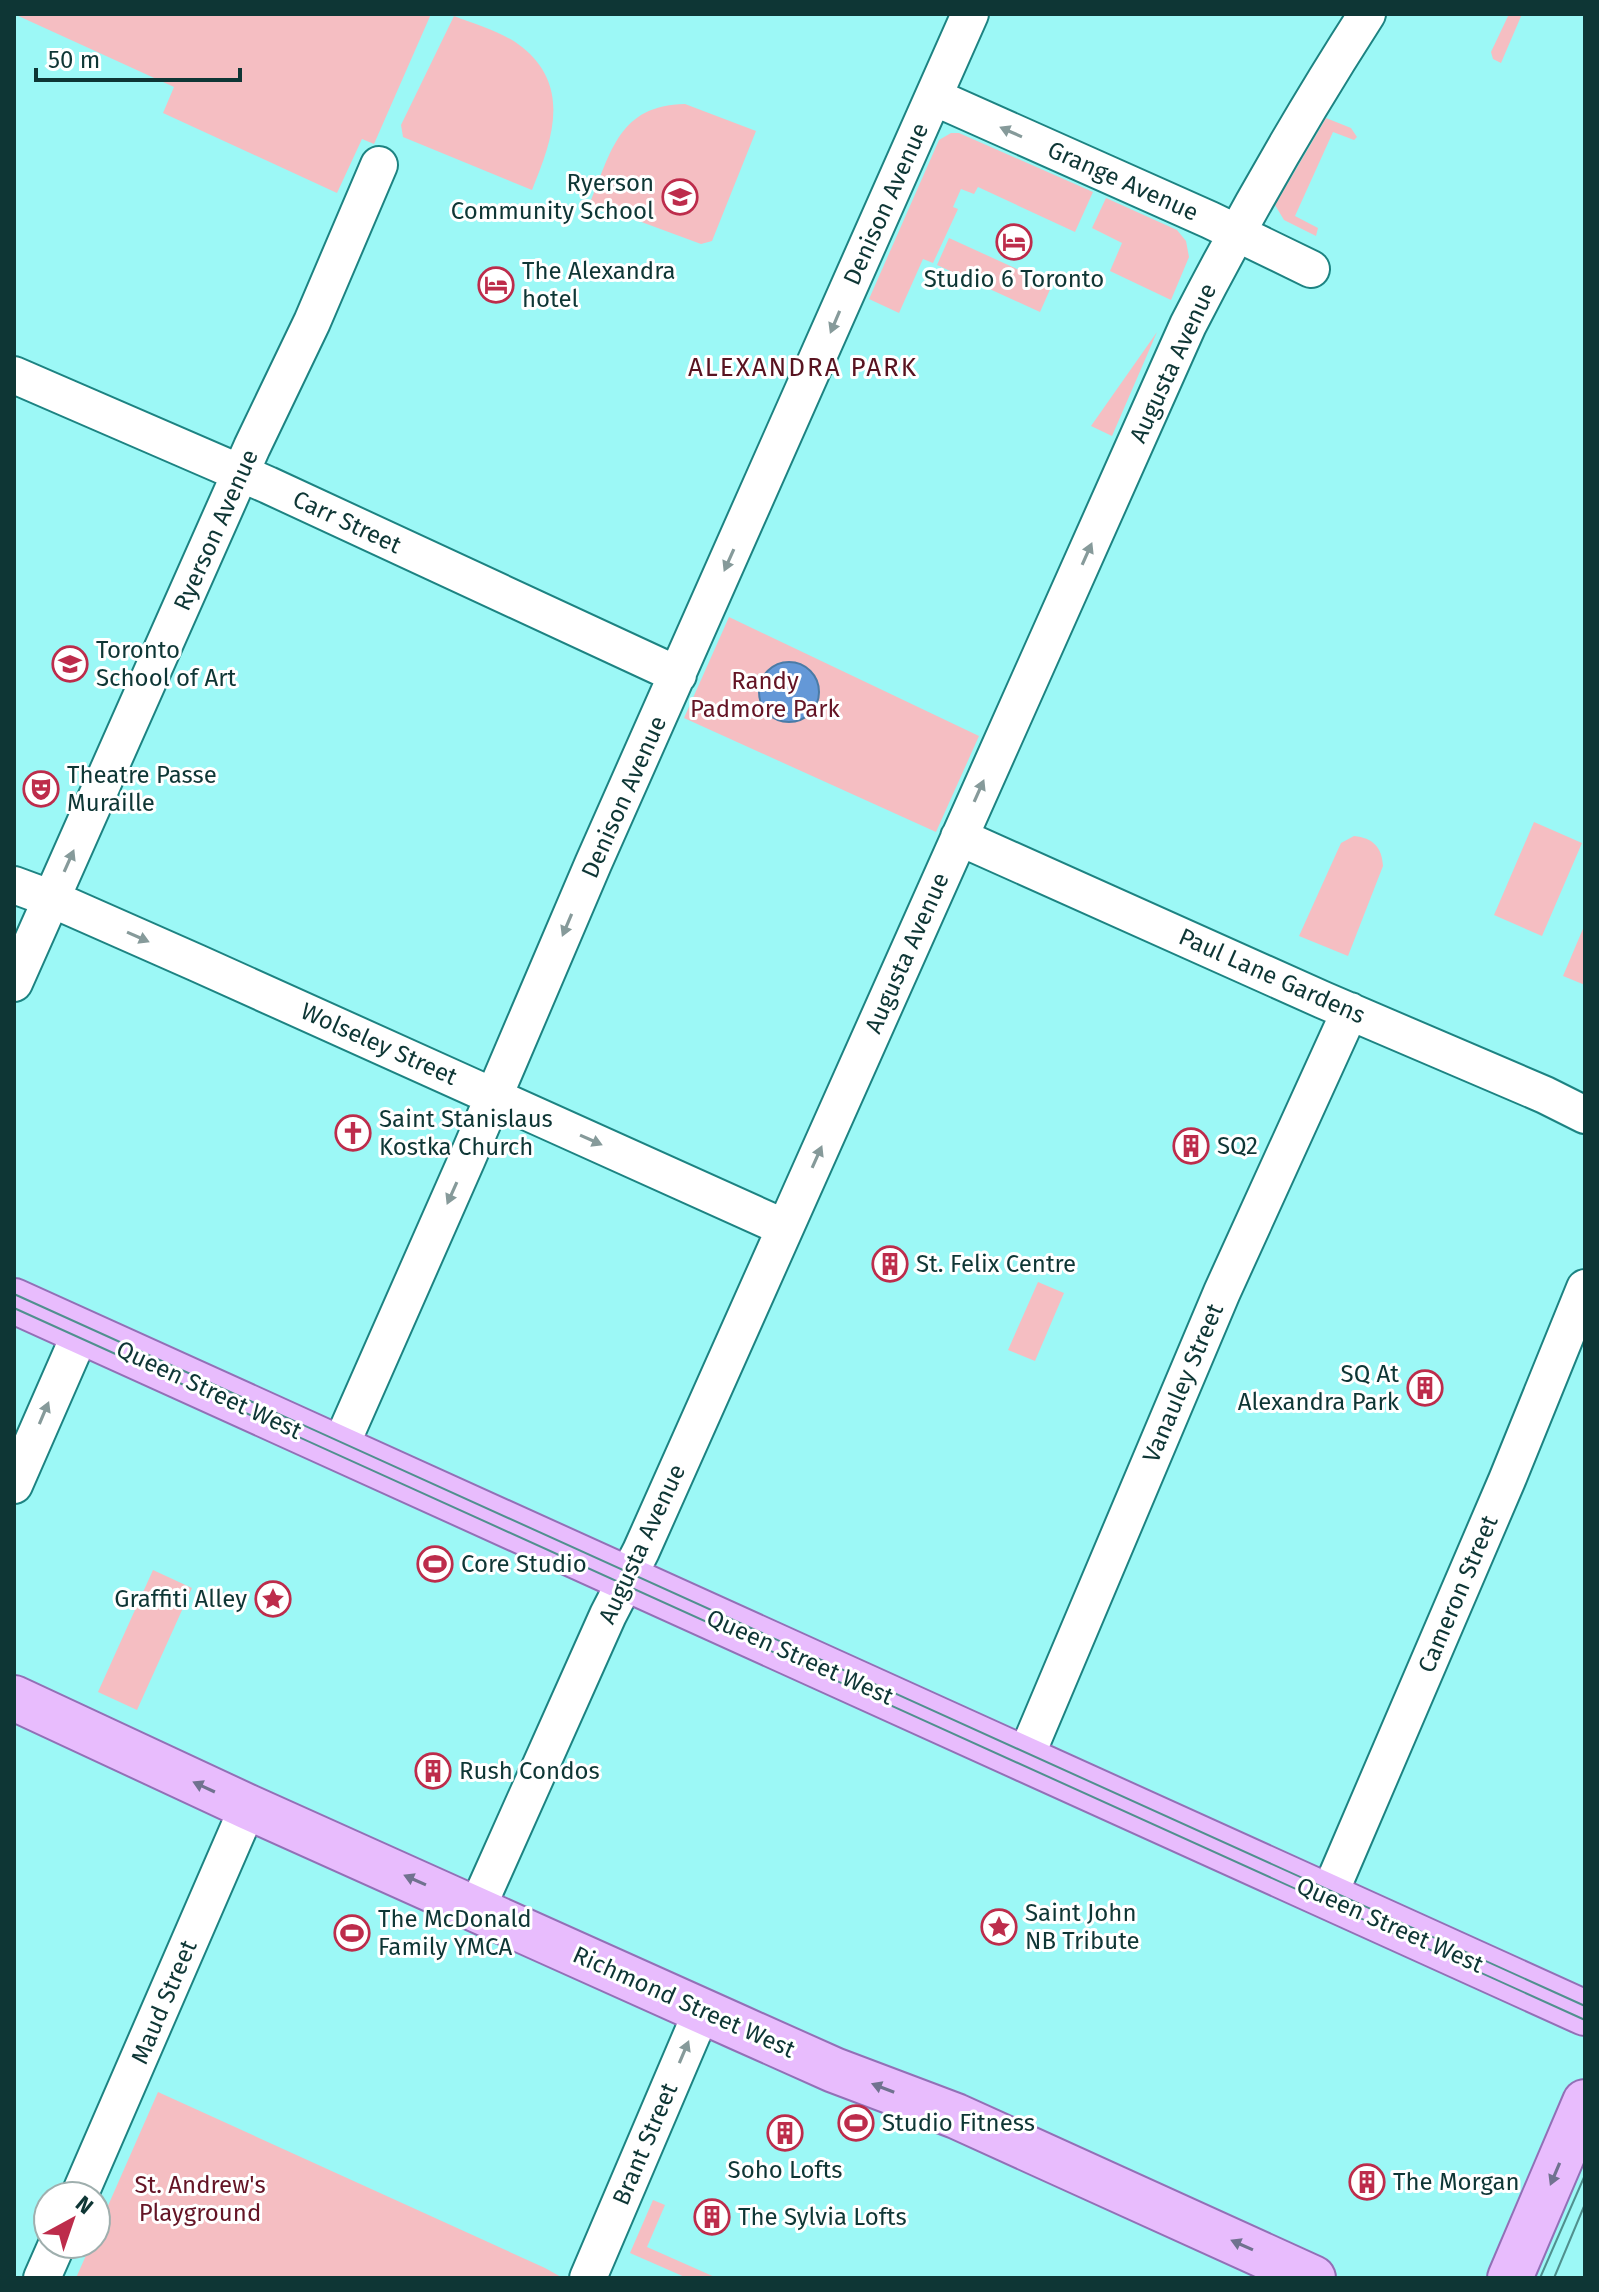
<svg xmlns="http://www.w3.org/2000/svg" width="1599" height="2292" font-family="'Fira Sans',sans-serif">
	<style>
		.green { fill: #f5bec2 }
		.water { fill: #6498d7; stroke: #4a7ba6; stroke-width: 2 }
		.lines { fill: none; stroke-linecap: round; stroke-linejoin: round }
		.minor-casing { stroke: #1d8382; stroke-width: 40 }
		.major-casing { stroke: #9270b6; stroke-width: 48 }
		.minor { stroke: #fff; stroke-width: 36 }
		.major { stroke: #e8bcfd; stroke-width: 44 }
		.tram { stroke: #50908e; stroke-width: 2 }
		.oneway { fill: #869a9a }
		.oneway2 { fill: #70728f }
		.labels { text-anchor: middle; stroke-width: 6; stroke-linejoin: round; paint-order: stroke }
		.street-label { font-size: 24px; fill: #0e3635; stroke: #fff }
		.poi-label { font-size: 24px; fill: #0e3635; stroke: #fff; text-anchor: start }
		.park-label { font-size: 24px; fill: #641425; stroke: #fff }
		.neighbourhood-label { font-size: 26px; letter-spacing: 2px; fill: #581320; stroke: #fff }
	</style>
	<rect width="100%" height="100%" fill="#9cf8f6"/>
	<!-- green -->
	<path class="green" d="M14,14H431L374,144L362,139L337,193L163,113L174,87Z
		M1509,14H1522L1501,63L1493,59L1491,52Z
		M454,16C477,25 503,32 522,47C572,87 552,141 532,190L403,137L401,125Z
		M685,104L756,131L712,241L701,244L590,203C611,152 619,105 685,104Z
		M1326,118L1351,128L1357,137L1354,140L1333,132L1295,216L1318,228L1316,236L1284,220L1275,205Z
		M951,133H959L1093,192L1075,232L978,187L974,194L961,189L953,207L958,209L933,263L923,259L899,313L869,299L939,140Z
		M1106,198L1177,230L1186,241L1189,257L1171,300L1110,271L1122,243L1092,228Z
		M949,238L1052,285L1040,312L937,265Z
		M1157,332L1112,436L1091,426Z
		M729,617L979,736L936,832L684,718Z
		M1534,822L1582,843L1542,936L1494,915Z
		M1354,836C1373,838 1382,847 1383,866L1348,956L1299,936L1341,843Z
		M1585,924V985L1563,976Z
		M1038,1282L1064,1293L1035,1361L1008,1350Z
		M153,1570L192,1588L137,1710L98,1692Z
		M158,2092L545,2268L563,2278H76L91,2244H96V2233Z
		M653,2200L665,2205L647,2247L717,2278H687L630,2253Z"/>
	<!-- water -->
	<path class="water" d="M759 692a30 30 0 1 1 60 0a30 30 0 1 1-60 0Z"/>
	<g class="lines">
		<defs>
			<path id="minor" d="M934,97L1210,220L1311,269
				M14,375L268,485L678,675
				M959,837L1323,1000L1545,1095L1585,1115
				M14,885L52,899L197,963L785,1228
				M14,983L252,447L312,322L379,165
				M339,1449L467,1159L593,864L970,14
				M14,1485L81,1332
				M1025,1758L1222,1292L1350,1011
				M1328,1897L1507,1480L1585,1288
				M477,1908L608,1615L641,1551L1188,325C1243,218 1302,115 1367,14
				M79,2196L248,1807
				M42,2278L57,2244
				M588,2278L702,2011"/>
			<path id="major" d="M14,1301L1585,2013
				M14,1698L248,1807L740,2028L834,2070L956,2116L1313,2278
				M1510,2278L1585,2102"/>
		</defs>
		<!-- minor casing -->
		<use href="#minor" class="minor-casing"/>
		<!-- major casing -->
		<use href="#major" class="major-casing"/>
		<!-- minor -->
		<use href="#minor" class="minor"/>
		<!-- major -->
		<use href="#major" class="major"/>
		<!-- tram -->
		<path class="tram" d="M14,1294L1585,2006
			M14,1308L1585,2020
			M1540,2278L1585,2175
			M1554,2278L1585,2204"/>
	</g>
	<!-- one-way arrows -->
	<defs><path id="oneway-solid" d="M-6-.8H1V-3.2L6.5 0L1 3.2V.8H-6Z" transform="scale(2)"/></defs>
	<g class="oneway">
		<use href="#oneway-solid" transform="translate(1011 132) rotate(-156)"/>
		<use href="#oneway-solid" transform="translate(835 322) rotate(113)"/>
		<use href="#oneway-solid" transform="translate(1087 554) rotate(-66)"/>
		<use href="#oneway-solid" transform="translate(729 560) rotate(114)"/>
		<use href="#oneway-solid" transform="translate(979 791) rotate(-66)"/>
		<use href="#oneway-solid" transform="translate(69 861) rotate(-66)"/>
		<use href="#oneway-solid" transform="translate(567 925) rotate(113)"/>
		<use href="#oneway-solid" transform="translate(138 937) rotate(24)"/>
		<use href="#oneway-solid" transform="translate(591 1140) rotate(24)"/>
		<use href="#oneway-solid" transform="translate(817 1157) rotate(-66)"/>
		<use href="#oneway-solid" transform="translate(452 1193) rotate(114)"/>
		<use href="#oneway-solid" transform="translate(44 1413) rotate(-67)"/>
		<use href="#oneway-solid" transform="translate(684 2052) rotate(-67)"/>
	</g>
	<g class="oneway2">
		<use href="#oneway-solid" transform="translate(204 1787) rotate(-155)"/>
		<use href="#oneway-solid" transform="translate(415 1880) rotate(-156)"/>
		<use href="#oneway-solid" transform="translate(883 2088) rotate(-159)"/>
		<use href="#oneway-solid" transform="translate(1555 2174) rotate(113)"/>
		<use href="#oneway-solid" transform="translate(1242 2245) rotate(-156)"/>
	</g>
	<!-- icons -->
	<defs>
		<symbol id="school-ring" viewBox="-11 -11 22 22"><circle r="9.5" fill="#fff" stroke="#bd2c4b" stroke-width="1.5"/><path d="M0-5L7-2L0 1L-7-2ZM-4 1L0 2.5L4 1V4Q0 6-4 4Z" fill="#bd2c4b"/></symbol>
		<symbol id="hotel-ring" viewBox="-11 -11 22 22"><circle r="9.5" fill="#fff" stroke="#bd2c4b" stroke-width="1.5"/><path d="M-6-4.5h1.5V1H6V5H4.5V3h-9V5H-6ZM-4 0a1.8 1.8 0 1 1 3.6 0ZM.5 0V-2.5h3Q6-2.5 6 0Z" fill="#bd2c4b"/></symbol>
		<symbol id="university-ring" viewBox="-11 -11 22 22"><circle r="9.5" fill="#fff" stroke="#bd2c4b" stroke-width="1.5"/><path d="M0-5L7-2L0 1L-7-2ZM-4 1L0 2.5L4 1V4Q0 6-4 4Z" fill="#bd2c4b"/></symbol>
		<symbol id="theatre-ring" viewBox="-11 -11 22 22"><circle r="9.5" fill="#fff" stroke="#bd2c4b" stroke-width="1.5"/><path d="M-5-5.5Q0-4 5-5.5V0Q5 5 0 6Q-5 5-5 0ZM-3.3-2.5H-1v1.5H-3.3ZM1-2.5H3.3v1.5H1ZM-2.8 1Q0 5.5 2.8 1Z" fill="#bd2c4b"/></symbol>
		<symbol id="church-ring" viewBox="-11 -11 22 22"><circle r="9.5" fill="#fff" stroke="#bd2c4b" stroke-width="1.5"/><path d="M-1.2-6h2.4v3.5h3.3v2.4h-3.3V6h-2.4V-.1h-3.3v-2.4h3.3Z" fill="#bd2c4b"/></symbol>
		<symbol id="building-ring" viewBox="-11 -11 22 22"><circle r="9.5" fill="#fff" stroke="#bd2c4b" stroke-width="1.5"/><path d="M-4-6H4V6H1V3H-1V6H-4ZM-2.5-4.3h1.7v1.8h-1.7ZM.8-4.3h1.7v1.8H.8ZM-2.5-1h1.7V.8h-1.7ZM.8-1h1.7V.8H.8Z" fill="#bd2c4b"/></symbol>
		<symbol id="stadium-ring" viewBox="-11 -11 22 22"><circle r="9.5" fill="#fff" stroke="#bd2c4b" stroke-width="1.5"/><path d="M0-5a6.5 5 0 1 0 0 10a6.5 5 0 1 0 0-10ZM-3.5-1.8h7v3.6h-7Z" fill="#bd2c4b"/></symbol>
		<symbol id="sight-ring" viewBox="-11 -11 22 22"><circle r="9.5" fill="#fff" stroke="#bd2c4b" stroke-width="1.5"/><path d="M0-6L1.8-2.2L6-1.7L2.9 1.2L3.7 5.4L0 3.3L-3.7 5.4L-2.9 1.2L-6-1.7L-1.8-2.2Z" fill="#bd2c4b"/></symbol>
	</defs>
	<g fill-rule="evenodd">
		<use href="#school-ring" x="660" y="177" width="40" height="40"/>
		<use href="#hotel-ring" x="994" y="222" width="40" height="40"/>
		<use href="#hotel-ring" x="476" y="265" width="40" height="40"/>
		<use href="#university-ring" x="50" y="644" width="40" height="40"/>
		<use href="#theatre-ring" x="21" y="769" width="40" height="40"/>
		<use href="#church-ring" x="333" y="1113" width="40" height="40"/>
		<use href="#building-ring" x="1171" y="1126" width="40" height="40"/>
		<use href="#building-ring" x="870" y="1244" width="40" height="40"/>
		<use href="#building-ring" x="1405" y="1368" width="40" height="40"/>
		<use href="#stadium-ring" x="415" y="1544" width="40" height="40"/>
		<use href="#sight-ring" x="253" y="1579" width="40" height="40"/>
		<use href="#building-ring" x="413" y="1751" width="40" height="40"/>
		<use href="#sight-ring" x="979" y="1907" width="40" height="40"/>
		<use href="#stadium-ring" x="332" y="1913" width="40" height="40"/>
		<use href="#stadium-ring" x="836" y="2103" width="40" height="40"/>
		<use href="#building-ring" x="765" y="2113" width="40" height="40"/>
		<use href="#building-ring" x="1347" y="2162" width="40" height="40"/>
		<use href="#building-ring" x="692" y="2197" width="40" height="40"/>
	</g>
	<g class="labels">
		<!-- street labels -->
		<g class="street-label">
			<text transform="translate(1123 181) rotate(24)" y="8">Grange Avenue</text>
			<text transform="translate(886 204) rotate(-66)" y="8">Denison Avenue</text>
			<text transform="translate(1173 363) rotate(-65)" y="8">Augusta Avenue</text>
			<text transform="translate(347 522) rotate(25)" y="8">Carr Street</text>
			<text transform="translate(216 530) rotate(-66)" y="8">Ryerson Avenue</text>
			<text transform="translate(624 797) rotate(-66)" y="8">Denison Avenue</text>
			<text transform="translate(907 953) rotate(-66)" y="8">Augusta Avenue</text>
			<text transform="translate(1272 976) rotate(24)" y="8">Paul Lane Gardens</text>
			<text transform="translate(379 1044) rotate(24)" y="8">Wolseley Street</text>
			<text transform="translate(1183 1383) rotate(-67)" y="8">Vanauley Street</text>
			<text transform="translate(209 1390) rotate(25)" y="8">Queen Street West</text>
			<text transform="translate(642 1544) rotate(-65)" y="8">Augusta Avenue</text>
			<text transform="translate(1458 1594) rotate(-67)" y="8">Cameron Street</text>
			<text transform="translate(800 1657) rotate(24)" y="8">Queen Street West</text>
			<text transform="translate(1390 1925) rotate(24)" y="8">Queen Street West</text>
			<text transform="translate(164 2002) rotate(-67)" y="8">Maud Street</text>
			<text transform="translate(684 2002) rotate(24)" y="8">Richmond Street West</text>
			<text transform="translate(645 2144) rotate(-67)" y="8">Brant Street</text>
		</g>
		<!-- poi labels -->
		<g class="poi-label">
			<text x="654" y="191" text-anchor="end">Ryerson<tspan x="654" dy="28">Community School</tspan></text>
			<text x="522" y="279">The Alexandra<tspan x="522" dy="28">hotel</tspan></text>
			<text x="1014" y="287" text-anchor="middle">Studio 6 Toronto</text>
			<text x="96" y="658">Toronto<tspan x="96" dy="28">School of Art</tspan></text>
			<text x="67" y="783">Theatre Passe<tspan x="67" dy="28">Muraille</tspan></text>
			<text x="379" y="1127">Saint Stanislaus<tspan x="379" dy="28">Kostka Church</tspan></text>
			<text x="1217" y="1154">SQ2</text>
			<text x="916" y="1272">St. Felix Centre</text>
			<text x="1399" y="1382" text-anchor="end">SQ At<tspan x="1399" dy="28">Alexandra Park</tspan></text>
			<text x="461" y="1572">Core Studio</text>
			<text x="247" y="1607" text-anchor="end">Graffiti Alley</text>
			<text x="459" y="1779">Rush Condos</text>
			<text x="1025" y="1921">Saint John<tspan x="1025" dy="28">NB Tribute</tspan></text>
			<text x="378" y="1927">The McDonald<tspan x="378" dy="28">Family YMCA</tspan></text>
			<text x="882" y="2131">Studio Fitness</text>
			<text x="785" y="2178" text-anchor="middle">Soho Lofts</text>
			<text x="1393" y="2190">The Morgan</text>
			<text x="738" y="2225">The Sylvia Lofts</text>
		</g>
		<!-- park labels -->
		<g class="park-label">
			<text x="765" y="689">Randy<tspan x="765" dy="28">Padmore Park</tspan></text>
			<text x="200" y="2193">St. Andrew's<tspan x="200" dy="28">Playground</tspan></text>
		</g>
		<!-- neighbourhood labels -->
		<g class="neighbourhood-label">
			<text x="803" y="376">ALEXANDRA PARK</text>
		</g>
	</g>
	<!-- border -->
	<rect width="1599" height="2292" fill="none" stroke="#0e3635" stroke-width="32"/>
	<!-- north arrow -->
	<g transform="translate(72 2220) rotate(40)"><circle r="38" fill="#ffffff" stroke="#9fafae" stroke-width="2"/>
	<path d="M0-6L14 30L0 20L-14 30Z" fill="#bd2c4b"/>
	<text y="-12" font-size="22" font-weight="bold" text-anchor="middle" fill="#0e3635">N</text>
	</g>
	<!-- scale -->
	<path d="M36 68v12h204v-12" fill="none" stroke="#0e3635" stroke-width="4"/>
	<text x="48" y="68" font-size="24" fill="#0e3635" stroke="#ffffff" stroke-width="6" paint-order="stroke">50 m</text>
</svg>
